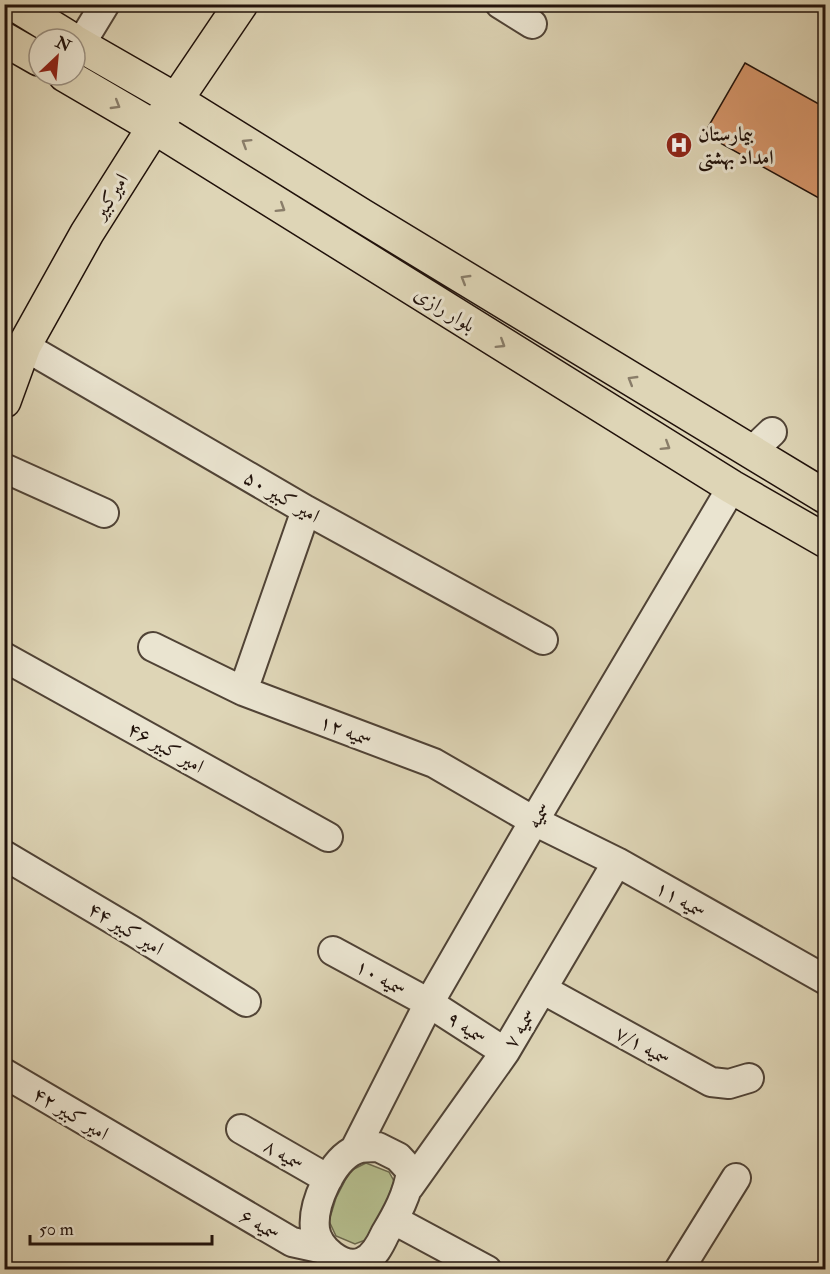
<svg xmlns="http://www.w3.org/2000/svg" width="830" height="1274" font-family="'IM FELL Double Pica',Amiri,serif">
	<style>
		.green { fill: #b4bc8c; stroke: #6a674c; stroke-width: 1.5 }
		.building { fill: #d7976c; stroke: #21120b; stroke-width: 1.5 }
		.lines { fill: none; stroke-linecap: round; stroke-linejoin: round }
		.minor-casing { stroke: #504336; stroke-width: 32 }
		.major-casing { stroke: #21120b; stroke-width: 36 }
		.minor { stroke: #eae4d0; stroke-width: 28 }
		.major { stroke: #ded5b6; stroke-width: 33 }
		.oneway { stroke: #897d69 }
		.labels { text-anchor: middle; stroke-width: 6; stroke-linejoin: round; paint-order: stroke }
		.poi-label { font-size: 20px; font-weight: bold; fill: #21120b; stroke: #eae4d0; text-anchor: start }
		.street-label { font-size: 20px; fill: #21120b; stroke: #eae4d0 }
	</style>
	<rect width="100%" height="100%" fill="#ded5b6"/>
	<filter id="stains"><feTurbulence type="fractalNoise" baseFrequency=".00333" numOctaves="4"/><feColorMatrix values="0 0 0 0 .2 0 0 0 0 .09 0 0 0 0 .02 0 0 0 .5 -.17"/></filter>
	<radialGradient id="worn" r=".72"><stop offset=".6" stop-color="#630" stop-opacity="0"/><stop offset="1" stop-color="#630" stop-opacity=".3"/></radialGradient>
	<!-- green -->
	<path class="green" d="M366,1163L389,1172L394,1181L382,1214L368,1239L355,1244L336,1236L329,1221L336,1198L350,1171Z"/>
	<!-- building -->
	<path class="building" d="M745,63L826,108V202L704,134Z"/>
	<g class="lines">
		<defs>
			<path id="minor" d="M500,4L532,24
				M80,45L105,4
				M24,346L306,510L543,640
				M751,452L772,432
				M4,468L104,513
				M153,647L243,691L434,763L534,821L617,862L826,980
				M4,657L328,837
				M243,691L306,510
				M4,855L134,932L246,1002
				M333,951L429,1003L505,1052
				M542,989L711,1082L729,1084L749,1078
				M4,1073L292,1242L324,1249
				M241,1129L328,1179
				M378,1147L398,1157L411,1171C408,1194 397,1214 385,1234C380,1245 374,1257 362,1262C343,1270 317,1248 315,1229C312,1204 332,1160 355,1150C361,1147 371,1147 378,1147Z
				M355,1149L429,1003L534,821L732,487
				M409,1187L505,1052L617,862
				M394,1220L487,1270
				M679,1270L736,1178"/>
			<path id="major" d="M14,4L71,39
				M4,39L39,59
				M75,42L176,100L361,215L826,497
				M65,75L154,127L732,487L826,541
				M4,401L24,346L87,233L154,127L176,100L241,4"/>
		</defs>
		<!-- minor casing -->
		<use href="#minor" class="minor-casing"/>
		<!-- major casing -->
		<use href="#major" class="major-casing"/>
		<!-- minor -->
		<use href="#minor" class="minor"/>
		<!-- major -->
		<use href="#major" class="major"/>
	</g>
	<!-- one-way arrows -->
	<defs><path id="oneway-chevron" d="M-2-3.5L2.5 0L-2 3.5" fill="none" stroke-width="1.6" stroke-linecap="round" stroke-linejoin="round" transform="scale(1.5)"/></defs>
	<g class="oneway">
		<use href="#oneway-chevron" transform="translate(116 105) rotate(31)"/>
		<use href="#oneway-chevron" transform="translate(246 143) rotate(-148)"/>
		<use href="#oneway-chevron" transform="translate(281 208) rotate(32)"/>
		<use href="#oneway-chevron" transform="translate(465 279) rotate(-149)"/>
		<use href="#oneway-chevron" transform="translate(501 344) rotate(32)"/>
		<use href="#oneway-chevron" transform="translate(632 380) rotate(-149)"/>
		<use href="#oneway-chevron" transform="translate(666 446) rotate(32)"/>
	</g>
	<!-- icons -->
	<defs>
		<symbol id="hospital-disc" viewBox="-11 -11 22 22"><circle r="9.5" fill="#8f2418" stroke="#eae4d0"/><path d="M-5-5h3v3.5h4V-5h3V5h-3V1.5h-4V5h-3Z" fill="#fff"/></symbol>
	</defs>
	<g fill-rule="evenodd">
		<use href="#hospital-disc" x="664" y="130" width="30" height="30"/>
	</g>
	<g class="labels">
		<!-- poi labels -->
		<g class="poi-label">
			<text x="698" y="141">بیمارستان<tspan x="698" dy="23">امداد بهشتی</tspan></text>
		</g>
		<!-- street labels -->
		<g class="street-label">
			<text transform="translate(110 196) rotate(-58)" y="7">امیرکبیر</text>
			<text transform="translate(445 309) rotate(32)" y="7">بلوار رازی</text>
			<text transform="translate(282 496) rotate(30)" y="7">امیر کبیر ۵۰</text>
			<text transform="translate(346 730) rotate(21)" y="7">سمیه ۱۲</text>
			<text transform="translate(166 747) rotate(29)" y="7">امیر کبیر ۴۶</text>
			<text transform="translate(538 815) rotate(-60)" y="7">سمیه</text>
			<text transform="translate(681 899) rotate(30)" y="7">سمیه ۱۱</text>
			<text transform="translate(126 928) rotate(31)" y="7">امیر کبیر ۴۴</text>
			<text transform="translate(381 977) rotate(29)" y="7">سمیه ۱۰</text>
			<text transform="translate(467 1027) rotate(33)" y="7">سمیه ۹</text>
			<text transform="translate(519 1028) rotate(-59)" y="7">سمیه ۷</text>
			<text transform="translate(643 1045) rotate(29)" y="7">سمیه ۷/۱</text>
			<text transform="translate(71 1113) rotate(31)" y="7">امیر کبیر ۴۲</text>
			<text transform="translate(284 1154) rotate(30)" y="7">سمیه ۸</text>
			<text transform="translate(260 1224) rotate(30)" y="7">سمیه ۶</text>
		</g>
	</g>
	<!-- margin -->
	<rect width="830" height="1274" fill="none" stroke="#ded5b6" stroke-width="24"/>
	<rect x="6" y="6" width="818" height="1262" fill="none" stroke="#21120b" stroke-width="3"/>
	<rect x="12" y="12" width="806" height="1250" fill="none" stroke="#21120b" stroke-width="1.5"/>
	<!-- north arrow -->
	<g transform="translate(57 57) rotate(26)"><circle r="28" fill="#eae4d0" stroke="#9a9081" stroke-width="1.5"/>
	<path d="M0-4.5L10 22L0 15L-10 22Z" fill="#8f2418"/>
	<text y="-9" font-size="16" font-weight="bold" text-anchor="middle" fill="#21120b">N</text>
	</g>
	<!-- scale -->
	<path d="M30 1235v9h182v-9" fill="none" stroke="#21120b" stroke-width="3"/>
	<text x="39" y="1235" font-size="18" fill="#21120b" stroke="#eae4d0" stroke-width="4.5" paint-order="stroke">50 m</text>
	<rect width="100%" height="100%" filter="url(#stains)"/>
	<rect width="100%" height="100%" fill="url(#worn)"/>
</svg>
